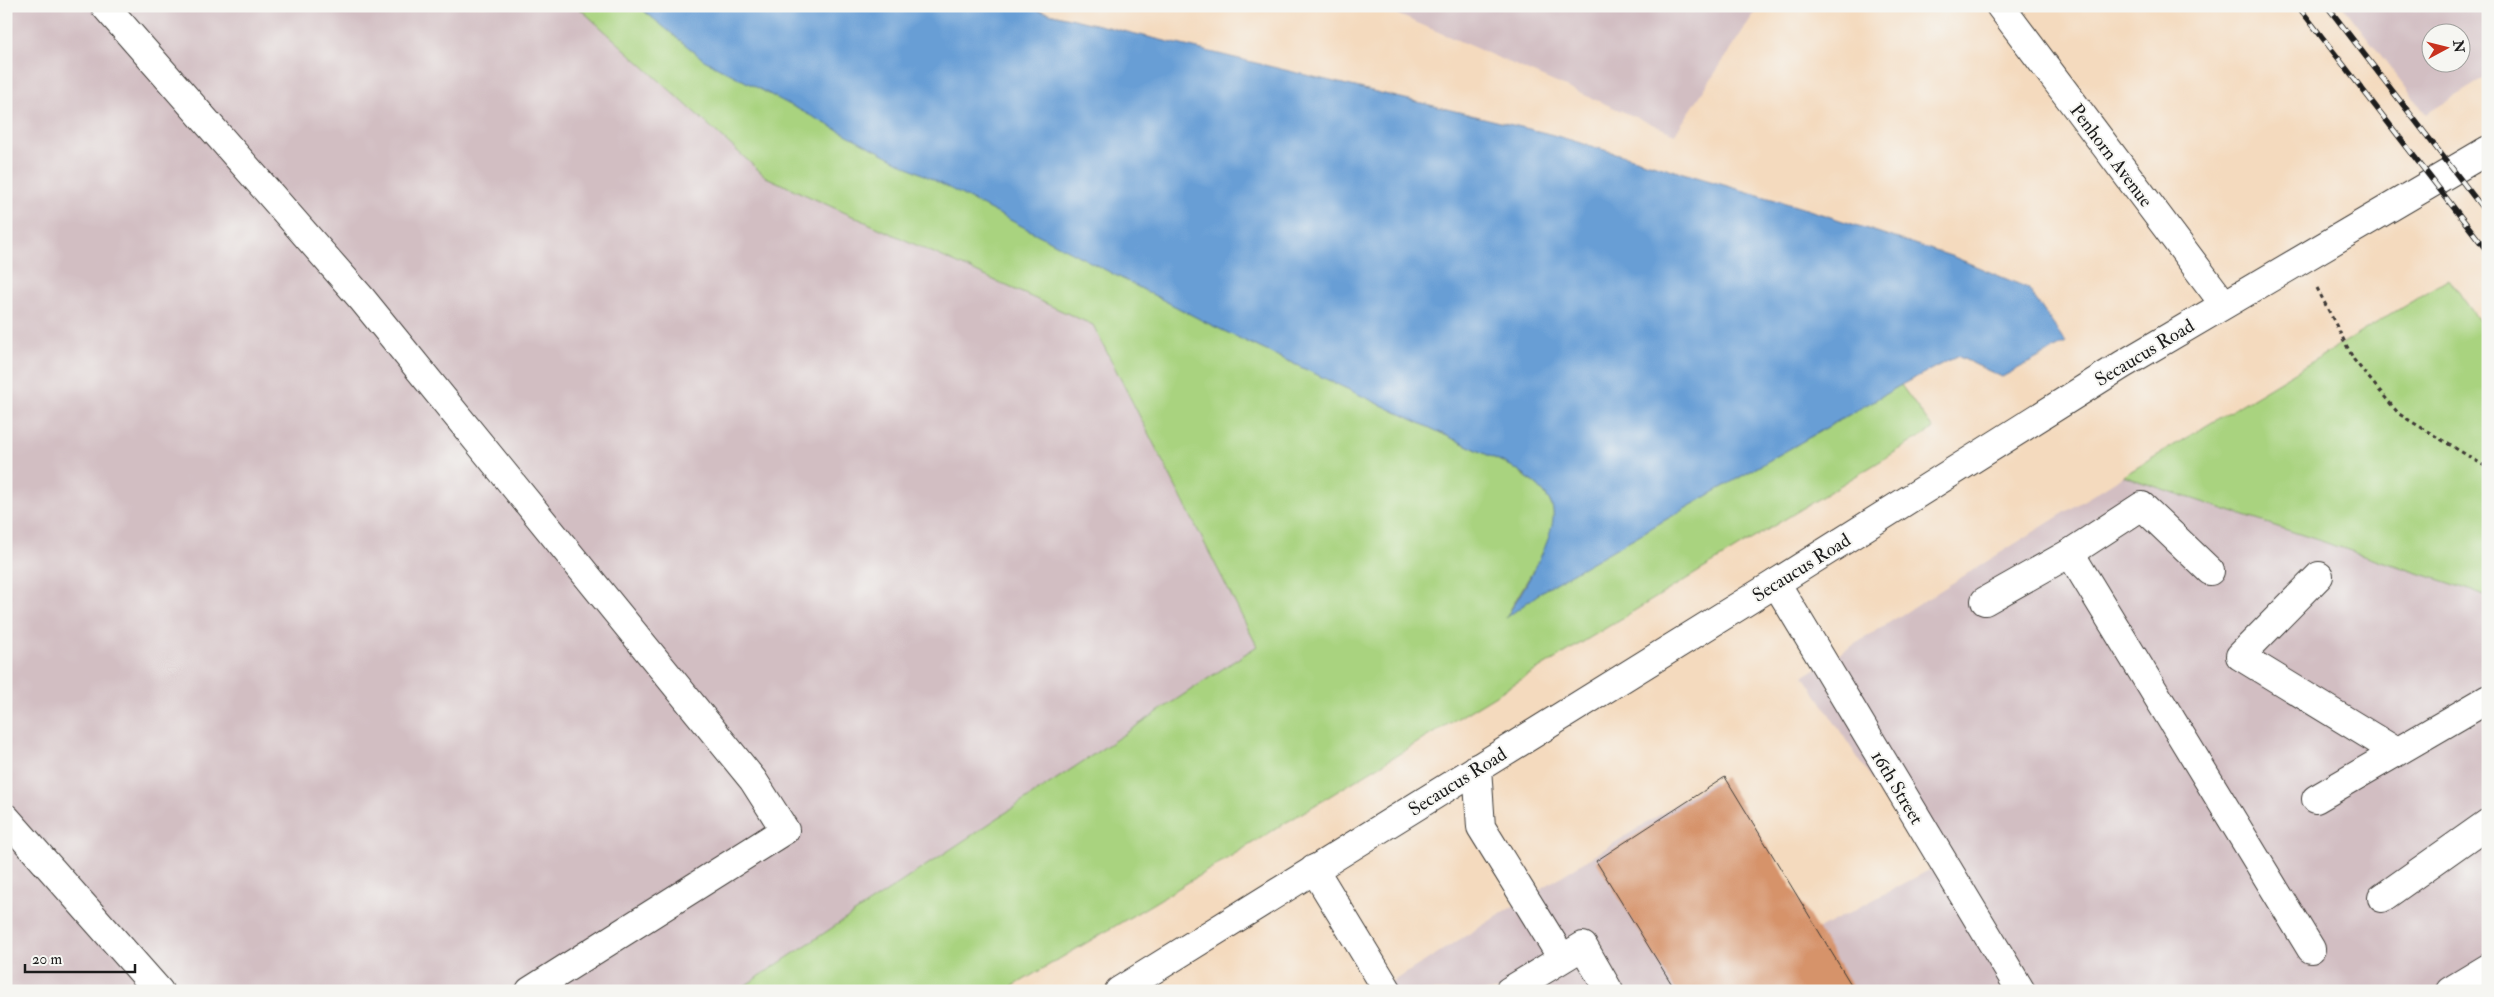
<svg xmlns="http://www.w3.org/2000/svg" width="2494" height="997" font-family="'IM FELL Double Pica',serif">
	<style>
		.industrial { fill: #d2bec2; fill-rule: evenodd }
		.green { fill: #a9d37f; stroke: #62784e }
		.water { fill: #679ed5; stroke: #425d78 }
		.building { fill: #d6936a }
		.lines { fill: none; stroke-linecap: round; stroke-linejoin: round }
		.minor-casing { stroke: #3c3834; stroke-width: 30 }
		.major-casing { stroke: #3c3834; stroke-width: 30 }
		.path { stroke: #3c3834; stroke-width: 3; stroke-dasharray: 4 4; stroke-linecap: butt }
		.minor { stroke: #fff; stroke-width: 28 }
		.major { stroke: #fff; stroke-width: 28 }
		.rail-casing { stroke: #1c1c1c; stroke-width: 5.5 }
		.rail { stroke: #f6f6f2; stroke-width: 4; stroke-dasharray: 11; stroke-linecap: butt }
		.labels { text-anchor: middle; stroke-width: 4; stroke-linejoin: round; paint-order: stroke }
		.street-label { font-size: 19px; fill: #1c1c1c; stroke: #f6f6f2 }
	</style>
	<rect width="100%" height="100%" fill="#f6f6f2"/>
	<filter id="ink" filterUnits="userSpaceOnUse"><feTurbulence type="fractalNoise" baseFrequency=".02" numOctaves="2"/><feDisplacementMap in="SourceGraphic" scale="10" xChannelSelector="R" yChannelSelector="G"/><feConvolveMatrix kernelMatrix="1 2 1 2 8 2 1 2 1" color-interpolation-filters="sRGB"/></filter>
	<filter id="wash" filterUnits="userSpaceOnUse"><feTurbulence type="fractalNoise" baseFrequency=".0096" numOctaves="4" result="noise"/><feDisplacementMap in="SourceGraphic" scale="20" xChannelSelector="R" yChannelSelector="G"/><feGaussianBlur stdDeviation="1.12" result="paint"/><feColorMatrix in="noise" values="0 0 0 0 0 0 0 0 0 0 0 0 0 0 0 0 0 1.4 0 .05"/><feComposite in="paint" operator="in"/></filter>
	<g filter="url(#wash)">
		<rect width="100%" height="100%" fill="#f4dabe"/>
		<!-- industrial -->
		<path class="industrial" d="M6,6H577L766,177L1093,325L1257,647L737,991H6Z
			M1378,6H1759L1675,134Z
			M2343,6H2488V76L2426,114ZM2432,32H2462V62H2432Z
			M2123,476L2488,596V991H1377L1714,781L1811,933L1931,869L1804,676Z"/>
		<!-- green -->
		<path class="green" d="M577,6H638L705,60L1207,323L1511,466C1525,477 1545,488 1552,506C1563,534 1518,590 1507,617L1548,587L1901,385L1933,429L1154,903L1005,991H737L1257,646L1093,325L766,177Z
			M2449,279L2488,333V596L2123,476Z"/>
		<!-- water -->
		<path class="water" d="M638,6H1020L1550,134L1806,209L1954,257L2028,288L2066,343L2002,377L1957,356L1901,385L1548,587L1506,618C1520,594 1561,532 1552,506C1546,489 1525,476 1511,466L1207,323L704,60Z"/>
		<g id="blocks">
			<!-- building -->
			<path class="building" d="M1725,777L1855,991H1676L1596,861Z"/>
		</g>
	</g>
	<g filter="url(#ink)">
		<use href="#blocks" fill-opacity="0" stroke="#3c3834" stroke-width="1"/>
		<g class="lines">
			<defs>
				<path id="minor" d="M105,6L362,299L753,780L785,830L530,991
					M2000,6L2224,304
					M2070,553L2142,506L2210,571
					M2319,576L2240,656L2397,752
					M1776,583L2021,991
					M1985,601L2070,553L2311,949
					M1477,768L1481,827L1562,958
					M2316,799L2488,699
					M6,818L159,991
					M1314,869L1388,991
					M2382,898L2488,823
					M1509,991L1583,946L1609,991
					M2450,991L2488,968"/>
				<path id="major" d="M1119,991L1776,583L2122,365L2488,150"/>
			</defs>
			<!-- minor casing -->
			<use href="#minor" class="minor-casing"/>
			<!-- major casing -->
			<use href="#major" class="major-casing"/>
			<!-- path -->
			<path class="path" d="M2317,288L2354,360L2399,414L2488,468"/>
			<!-- minor -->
			<use href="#minor" class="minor"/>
			<!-- major -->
			<use href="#major" class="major"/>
			<defs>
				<path id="rail" d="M2298,6L2488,252
					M2327,6L2488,215"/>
			</defs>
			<!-- rail casing -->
			<use href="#rail" class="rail-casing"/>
			<!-- rail -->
			<use href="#rail" class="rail"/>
		</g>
	</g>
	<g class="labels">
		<!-- street labels -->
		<g class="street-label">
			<text transform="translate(2112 155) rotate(53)" y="7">Penhorn Avenue</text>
			<text transform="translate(2144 352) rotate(-31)" y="7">Secaucus Road</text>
			<text transform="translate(1801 567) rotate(-32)" y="7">Secaucus Road</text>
			<text transform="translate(1457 781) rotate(-32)" y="7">Secaucus Road</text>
			<text transform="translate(1898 787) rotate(59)" y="7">16th Street</text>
		</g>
	</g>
	<!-- margin -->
	<rect width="2494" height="997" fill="none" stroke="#f6f6f2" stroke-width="25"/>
	<!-- north arrow -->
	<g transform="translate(2446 48) rotate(83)"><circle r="24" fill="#f6f6f2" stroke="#9f9f9c"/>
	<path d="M0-4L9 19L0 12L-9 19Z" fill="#c8321e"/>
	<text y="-8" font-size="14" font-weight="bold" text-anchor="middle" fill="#1c1c1c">N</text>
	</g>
	<!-- scale -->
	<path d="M25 964v8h110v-8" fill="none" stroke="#1c1c1c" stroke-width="2.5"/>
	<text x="32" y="964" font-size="15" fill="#1c1c1c" stroke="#f6f6f2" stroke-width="4" paint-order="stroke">20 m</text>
</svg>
